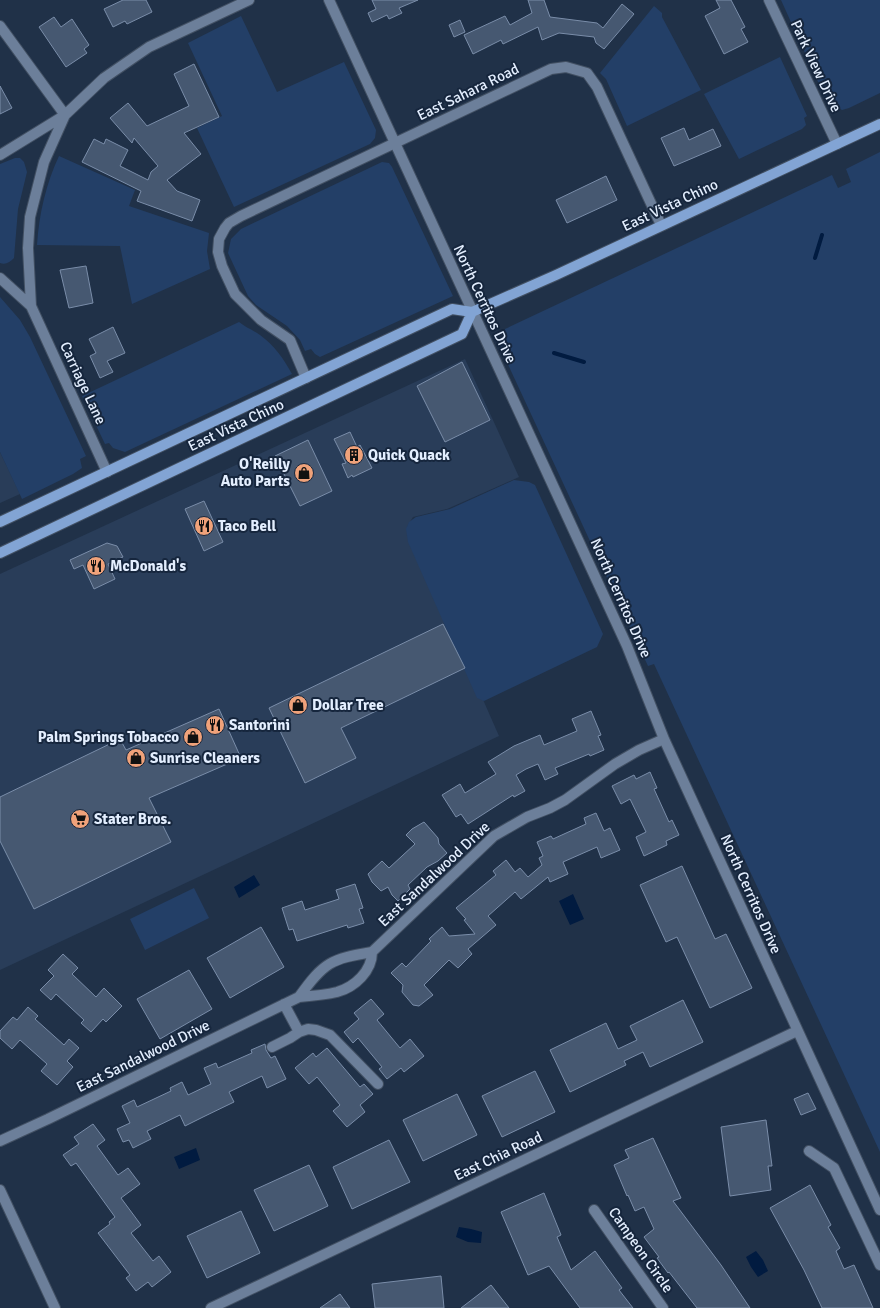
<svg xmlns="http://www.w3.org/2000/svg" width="880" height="1308" font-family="Signika,sans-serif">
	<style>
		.built { fill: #293d59 }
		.green { fill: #233f67 }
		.water { fill: #011b40 }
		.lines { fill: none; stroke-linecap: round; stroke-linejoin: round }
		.stream { stroke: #011b40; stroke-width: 4 }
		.building { fill: #465871; stroke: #7a8da9 }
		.street-casing { stroke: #425063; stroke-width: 12 }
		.secondary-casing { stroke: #425063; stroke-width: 12 }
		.primary-casing { stroke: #425063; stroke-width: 12 }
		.street { stroke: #6c7f9a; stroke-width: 10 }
		.secondary { stroke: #6c7f9a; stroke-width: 10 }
		.primary { stroke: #82a4d4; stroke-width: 10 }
		.labels { text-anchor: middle; stroke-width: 4; stroke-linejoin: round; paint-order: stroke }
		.street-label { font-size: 15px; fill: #e3eefe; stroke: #16263d }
		.poi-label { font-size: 15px; font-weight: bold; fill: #e3eefe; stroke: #16263d; text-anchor: start }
	</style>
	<rect width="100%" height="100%" fill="#203148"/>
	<!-- built -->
	<path class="built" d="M465,359L519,477L447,509L413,517L407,527L499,736L0,970V574Z
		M0,452L20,494L0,503Z"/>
	<!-- green -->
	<path class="green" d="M781,0H880V93L849,108L842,110L834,105L829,106Z
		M654,6L662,13V17L701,90L627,126L606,79L600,73Z
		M241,16L277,92L344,62L376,130L375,138L370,144L234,207L197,128L222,116L188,43Z
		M780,57L807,116L804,118L806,125L802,129L739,159L704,94Z
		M880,152V1152L654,664L648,666L499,345L502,343L501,334L505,329L832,175L838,188L851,182L846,169Z
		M59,156L135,190L129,206L209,233L207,251L210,269L132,304L120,246L37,245C39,214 46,184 59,156Z
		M15,158H20L24,162L27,172L18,209L14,258C10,262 6,265 0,263V164Z
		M382,162L389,163L392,167L453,296L320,357L315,354L311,349L305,351L300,340L287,326L256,305L248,296L228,253L231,239L241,229Z
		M0,297L20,320L30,337L86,456L80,459L82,468L73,474L22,499L0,452Z
		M239,322C245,327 253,330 260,335C275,346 283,358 292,374L125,452L113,448L109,443L105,444L82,396Z
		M514,480L529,482L535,485L603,634L597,647L484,701L477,698L408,542L406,529L409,522L416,517L450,509Z
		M194,888L209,918L145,950L130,919Z"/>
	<!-- water -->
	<path class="water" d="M254,875L260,885L239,898L234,887Z
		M573,894L584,919L570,925L559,901Z
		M196,1148L200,1160L179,1169L174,1157Z
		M459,1227L471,1229L482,1232L481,1243L468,1242L456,1237Z
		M756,1251L763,1260L768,1271L758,1277L751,1267L746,1257Z"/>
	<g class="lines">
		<!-- stream -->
		<path class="stream" d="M815,258L822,235
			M554,353L584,362"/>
	</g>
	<!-- building -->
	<path class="building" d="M123,0H146L152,12L127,24L125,21L113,27L104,9Z
		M372,0H418L399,8L402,13L389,19L387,15L372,22L368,13L376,9Z
		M528,0H544L550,17L597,23L603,28L622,4L634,14L604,49L596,43L594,37L559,33L542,40L538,27L503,44L501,40L473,54L464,35L505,16L510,25L532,13Z
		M716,0H731L745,27L741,29L748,42L724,54L705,16L720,8Z
		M54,17L61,27L72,19L89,45L84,49L87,53L66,67L39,27Z
		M460,20L465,32L454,37L449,25Z
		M194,64L219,117L184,133L201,154L167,180L177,191L200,200L192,221L137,201L141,191L82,162L94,139L104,144L106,139L128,150L120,166L148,180L151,172L158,166L134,138L132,143L110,118L128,103L147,126L189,106L174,74Z
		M0,86L12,108L0,114Z
		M684,128L689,140L713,129L721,146L674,166L661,138Z
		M606,176L617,200L567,223L556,200Z
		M86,266L93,303L69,308L60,270Z
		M113,327L125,353L107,361L113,372L100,378L90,356L96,353L89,339Z
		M462,362L490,420L445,442L417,386Z
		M350,432L357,447L360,445L372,468L353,477L352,475L348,478L342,464L346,463L334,439Z
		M308,440L332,491L300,506L275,456Z
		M204,501L223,542L204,551L185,509Z
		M107,543L117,546L123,557L108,564L115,579L94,589L83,565L74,569L70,560Z
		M443,624L465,668L341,728L356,758L305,783L269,708Z
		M219,709L241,758L149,798L171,842L34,909L0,841V797L120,739L126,750Z
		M591,711L601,735L598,736L604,750L590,756L589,754L555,768L558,774L545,780L538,764L526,769L516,775L525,791L514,797L513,795L468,824L461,814L456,817L442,795L460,784L465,793L496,774L488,762L514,746L540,735L544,745L577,731L572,719Z
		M650,772L657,788L654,789L669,822L672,820L679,835L666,841L667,845L644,856L636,837L646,832L630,799L621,804L612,786L634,775L636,779Z
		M596,813L604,831L610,828L620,850L601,858L597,847L563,862L568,874L550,882L548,877L521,899L515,892L488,916L496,925L468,949L472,954L458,968L449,960L424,985L433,995L419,1006L413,1005L402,992L403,985L391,973L402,963L406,967L431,941L429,939L442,927L449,936L475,934L464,920L466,919L456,908L496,875L493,871L506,860L515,872L520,868L528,877L542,865L539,858L543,856L537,842L551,836L553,839L586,824L584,818Z
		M424,822L438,838L439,844L447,853L438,861L427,867L408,885L410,889L398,901L392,895L388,887L381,891L372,882L368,874L382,861L389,868L415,844L406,835L412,829Z
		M682,866L715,939L726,934L752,988L710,1008L677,937L666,942L640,885Z
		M355,884L363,908L359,909L364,923L348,928L347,925L297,941L293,929L289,930L282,908L302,901L305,910L339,899L336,890Z
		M261,927L284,967L230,998L207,958Z
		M63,954L78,968L72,974L96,997L104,988L122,1006L106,1022L103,1019L91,1032L81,1023L84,1020L56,994L51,1000L40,990L54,976L48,970Z
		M189,970L212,1009L160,1039L137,999Z
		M371,999L384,1014L377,1020L400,1048L410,1039L424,1056L404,1072L401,1068L387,1079L379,1069L382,1067L358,1038L353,1043L344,1032L359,1019L354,1013Z
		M683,1000L703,1042L650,1067L643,1052L624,1061L626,1065L570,1092L550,1050L606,1023L618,1049L637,1040L630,1026Z
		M28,1007L38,1016L35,1019L64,1045L69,1039L79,1048L67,1061L73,1067L57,1085L41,1071L47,1064L20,1040L12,1049L0,1038V1031L13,1017L17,1020Z
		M265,1044L266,1050L271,1058L275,1056L286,1079L267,1088L262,1076L229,1092L234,1102L203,1117L185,1126L180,1115L147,1131L151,1139L133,1148L129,1140L123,1142L117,1129L130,1123L122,1106L134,1100L137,1107L171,1091L170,1088L182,1082L188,1095L211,1084L204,1068L216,1063L218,1068L252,1053L251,1050Z
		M327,1048L360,1087L364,1084L373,1094L360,1105L365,1112L347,1127L333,1111L340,1105L317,1077L309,1084L295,1068L313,1053L316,1057Z
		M535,1071L555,1112L502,1137L482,1096Z
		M808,1093L816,1109L801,1115L794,1099Z
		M457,1094L477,1135L423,1161L403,1120Z
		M766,1120L772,1166H768L771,1190L730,1196L721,1127Z
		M93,1124L105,1140L97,1146L118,1175L128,1168L140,1184L121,1198L141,1225L131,1233L153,1261L159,1256L171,1272L152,1287L148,1282L136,1291L126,1278L130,1275L98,1233L110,1224L109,1222L115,1217L76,1163L71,1166L63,1155L79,1144L74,1137Z
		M653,1138L681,1198L673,1201L721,1265L750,1308H697L669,1272L668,1273L657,1258L659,1257L644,1237L654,1229L644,1207L635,1211L628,1195L627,1196L614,1165L629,1158L625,1150Z
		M389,1140L410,1182L352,1209L333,1167Z
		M309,1165L328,1206L274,1231L254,1190Z
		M810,1185L831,1225L828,1227L840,1248L836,1251L844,1269L854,1265L873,1308H822L804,1270L770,1208Z
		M544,1193L561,1235L557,1237L571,1270L595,1251L622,1288L619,1290L633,1308H580L549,1266L528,1275L501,1212Z
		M241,1211L260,1253L207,1278L187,1236Z
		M441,1276L444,1308H375L372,1284Z
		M491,1285L509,1308H461Z
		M340,1294L350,1308H320Z"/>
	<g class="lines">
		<defs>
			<path id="street" d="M329,0L627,646L664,739L880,1210
				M769,0L837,144
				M0,26L65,115L44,162L30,217L28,248L31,306L107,472
				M0,155L65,115L104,78L149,47L249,0
				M0,278L31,306
				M306,378L290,340L261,320L235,294L222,266L218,252L219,239L225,228L229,223L241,216L551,69L566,67L587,73L597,87L661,225
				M299,997C324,962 331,959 372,952L494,836L527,817L550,808L565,800L615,764L639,750L664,739
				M284,1004L299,1032L308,1029L316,1030L330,1035L378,1084
				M272,1047L290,1038L299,1032
				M0,1141L48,1119L299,997C312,996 325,995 337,992C355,987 372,971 372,952
				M809,1151L834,1168L880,1265
				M594,1210L663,1308
				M211,1308L797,1031"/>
			<path id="secondary" d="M0,1190L55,1308"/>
			<path id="primary" d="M0,522L452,309L472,312L556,275L880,124
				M0,553L462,334L472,312"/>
		</defs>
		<!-- street casing -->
		<use href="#street" class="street-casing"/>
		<!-- secondary casing -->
		<use href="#secondary" class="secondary-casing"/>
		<!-- primary casing -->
		<use href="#primary" class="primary-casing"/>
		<!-- street -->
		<use href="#street" class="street"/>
		<!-- secondary -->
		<use href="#secondary" class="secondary"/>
		<!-- primary -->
		<use href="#primary" class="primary"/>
	</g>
	<!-- icons -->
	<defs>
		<symbol id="building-disc" viewBox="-11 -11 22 22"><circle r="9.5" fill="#f0a27a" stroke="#16263d"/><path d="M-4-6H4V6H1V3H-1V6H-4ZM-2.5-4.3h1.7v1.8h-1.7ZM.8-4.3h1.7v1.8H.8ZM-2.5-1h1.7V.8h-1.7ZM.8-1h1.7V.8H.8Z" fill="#111"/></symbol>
		<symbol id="shop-disc" viewBox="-11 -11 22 22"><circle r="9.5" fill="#f0a27a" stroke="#16263d"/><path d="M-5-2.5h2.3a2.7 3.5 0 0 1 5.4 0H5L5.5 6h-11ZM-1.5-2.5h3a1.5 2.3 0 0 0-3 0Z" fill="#111"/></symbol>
		<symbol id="restaurant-disc" viewBox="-11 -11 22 22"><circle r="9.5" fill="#f0a27a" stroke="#16263d"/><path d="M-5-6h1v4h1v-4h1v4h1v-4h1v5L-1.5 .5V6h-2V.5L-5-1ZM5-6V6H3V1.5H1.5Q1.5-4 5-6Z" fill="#111"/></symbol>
		<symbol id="supermarket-disc" viewBox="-11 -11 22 22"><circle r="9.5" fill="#f0a27a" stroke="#16263d"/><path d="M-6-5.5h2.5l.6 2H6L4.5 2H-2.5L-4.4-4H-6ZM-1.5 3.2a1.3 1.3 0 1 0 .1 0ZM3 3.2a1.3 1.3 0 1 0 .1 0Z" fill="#111"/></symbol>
	</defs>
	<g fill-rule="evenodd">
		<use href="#building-disc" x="343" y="444" width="22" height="22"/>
		<use href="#shop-disc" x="293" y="462" width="22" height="22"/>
		<use href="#restaurant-disc" x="193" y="515" width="22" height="22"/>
		<use href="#restaurant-disc" x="85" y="555" width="22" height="22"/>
		<use href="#shop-disc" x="287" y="694" width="22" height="22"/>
		<use href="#restaurant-disc" x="204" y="714" width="22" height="22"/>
		<use href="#shop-disc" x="182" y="726" width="22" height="22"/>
		<use href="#shop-disc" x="125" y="747" width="22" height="22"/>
		<use href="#supermarket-disc" x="69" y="808" width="22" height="22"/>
	</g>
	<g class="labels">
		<!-- street labels -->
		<g class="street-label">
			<text transform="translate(816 66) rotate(65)" y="5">Park View Drive</text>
			<text transform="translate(468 92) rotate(-26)" y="5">East Sahara Road</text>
			<text transform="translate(670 205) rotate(-25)" y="5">East Vista Chino</text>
			<text transform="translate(485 304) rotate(65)" y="5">North Cerritos Drive</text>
			<text transform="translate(83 383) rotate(65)" y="5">Carriage Lane</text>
			<text transform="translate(236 425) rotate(-25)" y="5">East Vista Chino</text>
			<text transform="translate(621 598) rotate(66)" y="5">North Cerritos Drive</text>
			<text transform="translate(434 874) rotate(-43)" y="5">East Sandalwood Drive</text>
			<text transform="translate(751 894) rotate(66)" y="5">North Cerritos Drive</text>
			<text transform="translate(143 1056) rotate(-26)" y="5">East Sandalwood Drive</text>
			<text transform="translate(498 1156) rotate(-25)" y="5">East Chia Road</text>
			<text transform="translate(641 1250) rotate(55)" y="5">Campeon Circle</text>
		</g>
		<!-- poi labels -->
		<g class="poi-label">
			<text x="368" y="460">Quick Quack</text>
			<text x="290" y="469" text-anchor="end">O'Reilly<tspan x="290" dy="17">Auto Parts</tspan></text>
			<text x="218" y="531">Taco Bell</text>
			<text x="110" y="571">McDonald's</text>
			<text x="312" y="710">Dollar Tree</text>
			<text x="229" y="730">Santorini</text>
			<text x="179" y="742" text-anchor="end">Palm Springs Tobacco</text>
			<text x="150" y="763">Sunrise Cleaners</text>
			<text x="94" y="824">Stater Bros.</text>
		</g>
	</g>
</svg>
